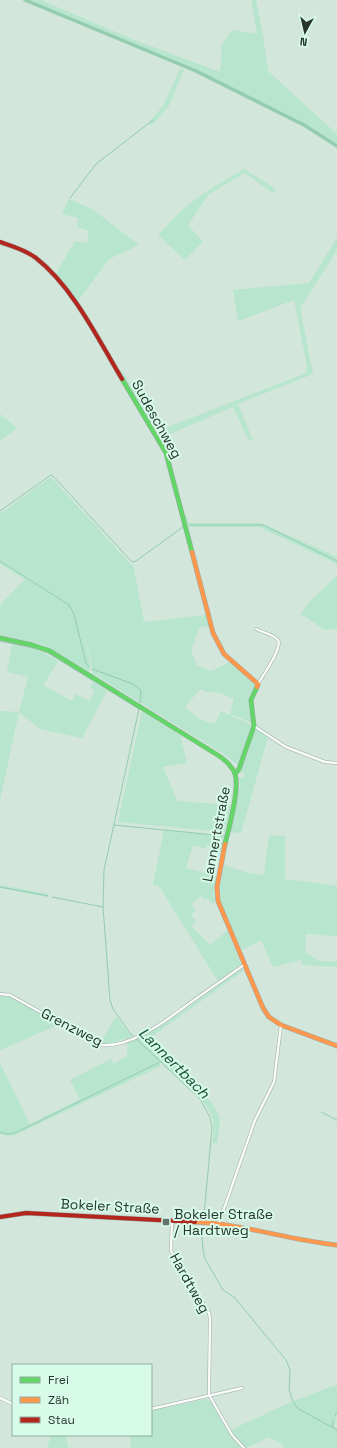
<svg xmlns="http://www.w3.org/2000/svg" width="337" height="1448" font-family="'Space Grotesk',sans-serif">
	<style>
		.green { fill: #b7e5ce }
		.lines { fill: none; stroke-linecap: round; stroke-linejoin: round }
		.stream { stroke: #94ccb0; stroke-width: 1 }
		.canal { stroke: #94ccb0; stroke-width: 3.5 }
		.street-casing { stroke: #9baaa2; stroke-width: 3.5 }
		.fast-casing { stroke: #9baaa2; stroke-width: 5 }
		.slow-casing { stroke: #9baaa2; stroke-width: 5 }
		.jam-casing { stroke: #9baaa2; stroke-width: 5 }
		.street { stroke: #f8fbfa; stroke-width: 2.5 }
		.fast { stroke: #63d668; stroke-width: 4 }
		.slow { stroke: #ff974d; stroke-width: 4 }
		.jam { stroke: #b3261e; stroke-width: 4 }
		.poi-dot { fill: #63736b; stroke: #d7fbe8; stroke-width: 1.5 }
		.labels { text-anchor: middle; stroke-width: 4; stroke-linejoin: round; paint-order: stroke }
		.street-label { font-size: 14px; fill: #27352e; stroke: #d7fbe8 }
		.poi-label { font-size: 14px; fill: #27352e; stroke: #d7fbe8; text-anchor: start }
		.water-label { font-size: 15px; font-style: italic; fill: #174f38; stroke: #d7fbe8 }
	</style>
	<rect width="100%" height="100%" fill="#d2e6db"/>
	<!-- green -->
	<path class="green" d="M28,0H41L132,39L220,72L222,44L232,30L257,34L251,0H256L263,35L268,71L337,134V145C307,122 272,107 238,91C169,58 99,28 28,0Z
		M180,69H184L169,106L151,126L149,122L163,106Z
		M244,169L276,189L273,193L245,173L209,194L188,225L203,242L185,260L158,235L184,208L207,191Z
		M69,199L92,209L139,245L109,259L78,301L56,275L58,270L75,241L87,243L89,231L77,227L78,218L62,214Z
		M337,238V250L300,308L313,374L238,404L253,440L249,441L233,407L158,439L120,371H122L158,431L306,373L307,366L294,300L238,321L233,290L309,283Z
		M0,414L17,428L0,441Z
		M51,477L134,568L144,622L206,615L209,626L199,628L191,650L197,666L211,671L230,662L256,683L253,693L252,723L230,714L234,699L220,693L207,692L200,689L185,707L199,719L215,724L221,711L252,725L251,732L239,766L222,753L92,673V665L77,610L91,665L88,673L86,670L43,645L0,635V605L25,579L0,564V514Z
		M185,515H187L189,523H261L337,557V564L259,527H188Z
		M337,576V628L325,630L301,614L309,602Z
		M12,645L41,651L58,661L43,685L72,701L76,694L89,701L95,690L90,687L93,682L107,691L82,738L40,729L19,712L0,800V711L19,712L28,677L7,672Z
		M142,711L180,735L187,763L163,767L177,801L231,805L225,832L118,822Z
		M257,729L268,737L241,833L230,832L240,785L239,777L244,778L245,774L240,772V769L254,730Z
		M164,830L224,836L220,854L215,853L216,847L207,845L206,849L193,845L186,868L216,876L214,893L215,902L212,904L207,898L205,900L201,896L191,904L196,910L191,915L196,921L191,926L210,945L227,931L241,964L218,981L159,886L153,885Z
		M269,835L285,836V879L337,886V936L306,934L305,952L319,961L337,962V967L302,965L301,960L273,967L261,940L242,950L221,903L220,887L224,865L248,873L264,875Z
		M0,885L49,894L48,897L0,888Z
		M242,968L243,971L147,1040C163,1055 214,1097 219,1116C221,1123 218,1135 217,1143H212C213,1135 215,1124 212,1116C206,1099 173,1073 159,1060L157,1061L161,1066L15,1135L8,1136L0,1134V1063L30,1124L80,1099L70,1080L111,1059L114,1064L127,1056L128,1041L144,1036L182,1012Z
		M0,996L10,997L60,1024L0,1050Z
		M116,1017L132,1037L108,1044L100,1043Z
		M333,1386H337V1417L334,1426L337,1428V1448H282L284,1445L269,1437L246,1448L231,1430L291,1402Z
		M206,1399L210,1401L231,1436L241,1448H131L130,1435H151V1411Z
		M51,1435H66L68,1447L75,1448H47Z"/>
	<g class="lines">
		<!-- stream -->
		<path class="stream" d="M70,198L96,164L153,120
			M0,511L51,475L54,477L132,562L136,561L183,527
			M190,525H263L337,561
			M0,561L69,605L74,614L86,663L89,667
			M0,641L41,650L48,653L139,709
			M92,669L133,684L141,690L140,703
			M139,709L104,870L103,907L110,1000L113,1009L130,1033L200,1099L210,1117L212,1128L202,1237L203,1249L205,1259L223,1290L234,1297L286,1360L290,1370L289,1389L292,1399L297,1408L337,1430
			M114,825L225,836L221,855
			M0,887L48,896
			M52,897L103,907
			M321,1112L337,1120
			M0,1132L7,1134L15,1133L160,1062
			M335,1416L337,1412
			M333,1420V1427"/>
		<!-- canal -->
		<path class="canal" d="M25,0L196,71L304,125L337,146"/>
		<defs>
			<path id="street" d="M256,629C262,632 275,635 278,640C283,647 262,677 258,684
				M254,726L286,747L325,762L337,763
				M0,994L10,995L99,1045C132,1049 169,1018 194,1000C211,988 227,977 244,965
				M172,1220L171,1251L209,1313L210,1318L209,1395L232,1435L244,1448
				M219,1223L255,1120L274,1082L281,1025
				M0,1398L13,1404
				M151,1409L242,1388"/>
			<path id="fast" d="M122,379L166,453L192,552
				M0,638L32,645L50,651L216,754C224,759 232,765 235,774C240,788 229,828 225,844
				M236,773L239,769L254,726L251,700L257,687"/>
			<path id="slow" d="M192,552L213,633L224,654L258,684L257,687
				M225,844L217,887L218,901L263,1008L269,1017L281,1025L337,1046
				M195,1222C243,1224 289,1240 337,1245"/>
			<path id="jam" d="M0,242C12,246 26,250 36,258C73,287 98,339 122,379
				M0,1217L26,1213L195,1222"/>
		</defs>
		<!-- street casing -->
		<use href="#street" class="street-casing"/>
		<!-- fast casing -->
		<use href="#fast" class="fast-casing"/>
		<!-- slow casing -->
		<use href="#slow" class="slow-casing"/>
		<!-- jam casing -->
		<use href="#jam" class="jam-casing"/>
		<!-- street -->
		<use href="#street" class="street"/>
		<!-- fast -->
		<use href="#fast" class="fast"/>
		<!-- slow -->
		<use href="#slow" class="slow"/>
		<!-- jam -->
		<use href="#jam" class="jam"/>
	</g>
	<!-- markers -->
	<rect class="poi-dot" x="162" y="1218" width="8" height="8" rx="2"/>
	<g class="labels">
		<!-- street labels -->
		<g class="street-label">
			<text transform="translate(157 419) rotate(61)" y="5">Sudeschweg</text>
			<text transform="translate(216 834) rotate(-79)" y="5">Lannertstraße</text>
			<text transform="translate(72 1027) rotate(27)" y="5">Grenzweg</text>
			<text transform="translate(110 1206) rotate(3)" y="5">Bokeler Straße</text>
			<text transform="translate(190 1283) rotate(61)" y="5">Hardtweg</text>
		</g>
		<!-- poi labels -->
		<g class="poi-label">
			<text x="174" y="1219">Bokeler Straße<tspan x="174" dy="16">/ Hardtweg</tspan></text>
		</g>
		<!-- water labels -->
		<g class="water-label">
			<text transform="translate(174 1063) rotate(45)" y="5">Lannertbach</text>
		</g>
	</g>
	<!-- legend -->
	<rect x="12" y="1364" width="140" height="72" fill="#d7fbe8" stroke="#91ac9e"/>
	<rect x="20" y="1377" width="20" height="6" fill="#63d668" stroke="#91ac9e"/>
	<text x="48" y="1384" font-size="12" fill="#27352e">Frei</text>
	<rect x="20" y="1397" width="20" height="6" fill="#ff974d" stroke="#91ac9e"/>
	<text x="48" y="1404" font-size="12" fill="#27352e">Zäh</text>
	<rect x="20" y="1417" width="20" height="6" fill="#b3261e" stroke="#91ac9e"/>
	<text x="48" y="1424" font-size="12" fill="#27352e">Stau</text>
	<!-- north arrow -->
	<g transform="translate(305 32) rotate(188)" stroke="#d7fbe8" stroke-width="3" paint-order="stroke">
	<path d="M0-3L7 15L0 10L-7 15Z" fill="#27352e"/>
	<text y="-6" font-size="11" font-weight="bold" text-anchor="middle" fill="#27352e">N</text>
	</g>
</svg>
